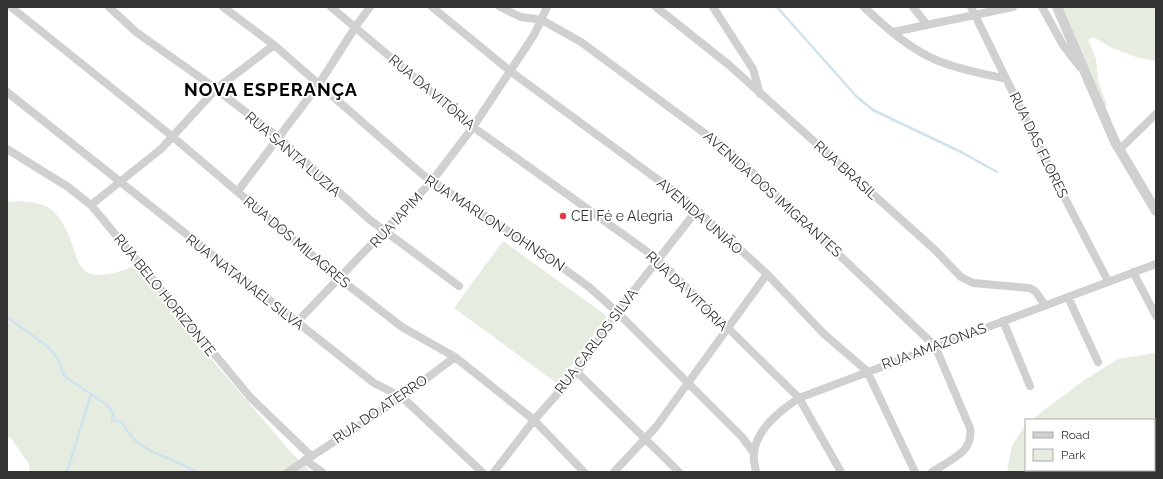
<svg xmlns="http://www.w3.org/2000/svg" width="1163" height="479" font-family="Raleway,sans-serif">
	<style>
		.green { fill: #e6ecdf }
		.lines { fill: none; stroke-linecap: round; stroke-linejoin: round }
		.stream { stroke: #cfe2ee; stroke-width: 2.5 }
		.minor { stroke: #d0d0d0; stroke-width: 8 }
		.tertiary { stroke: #d0d0d0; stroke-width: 10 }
		.poi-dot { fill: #e63946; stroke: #fff; stroke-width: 1.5 }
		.labels { text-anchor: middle; stroke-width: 4; stroke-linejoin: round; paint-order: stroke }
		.street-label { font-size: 14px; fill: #333; stroke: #fff }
		.poi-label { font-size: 14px; fill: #333; stroke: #fff; text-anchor: start }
		.district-label { font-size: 18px; font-weight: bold; letter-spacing: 1px; fill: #000; stroke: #fff }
	</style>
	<rect width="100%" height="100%" fill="#fff"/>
	<!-- green -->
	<path class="green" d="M1061,7H1156V61L1136,57L1112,48L1093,37L1088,40L1096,59L1098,81L1107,105L1105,109Z
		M19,201C30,202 46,203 54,212C61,218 68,233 71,241C77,256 78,276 100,275C112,275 124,270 135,266L144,275L213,361L289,450L311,472H30L29,464L10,437L7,438V202Z
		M503,241L607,316L558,384L454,308Z
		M1156,353V472L1146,470H1154V420H1031L1083,381L1118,359Z
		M1026,424V470H1064L1061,472H1007L1012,446Z"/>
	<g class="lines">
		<!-- stream -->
		<path class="stream" d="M777,7L856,96L873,110L961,152L997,172
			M7,317L47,346L58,359L64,376L107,405L113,413L112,420L122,422C137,454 169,455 196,472
			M67,472L91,394"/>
		<!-- minor -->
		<path class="minor" d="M11,7L173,137L340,279L402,327L455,357L534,420L584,472
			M109,7L136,32L208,83L278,137L370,220L459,286
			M223,7L274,45L423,175L548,257L589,287L617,312L742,437L754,453
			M331,7L473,127L659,260L799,398L841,472
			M432,7L510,71L687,201L767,274L824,334L867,371L915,472
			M500,7L521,17L542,20L581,42L734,155L935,346L970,428C974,452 950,460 932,472
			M656,7L729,65L934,249L961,277L973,283L1029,288L1035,291L1045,305
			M713,7L753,69L760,94
			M864,7C886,28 912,51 941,62C962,70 985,74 1006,79
			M913,7L927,25
			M971,7L1058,185L1108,281
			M1042,7L1063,45L1080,67
			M893,32L1013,7
			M7,92L374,383L402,397L482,472
			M7,149L68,187L91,205L250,397L311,456
			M1119,150L1156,114
			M238,191L319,84L356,26L370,7
			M91,205L161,149L216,89L274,45
			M1133,272L1156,316
			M1068,297L1098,362
			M1003,321L1030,386
			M296,323L432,181L473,127L534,35L547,7
			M577,372L679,472
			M305,460L322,472
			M288,472L402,397L455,357
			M494,472L534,420L577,372L617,312L697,210
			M614,472L656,427L767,274
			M756,472C755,466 753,459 754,453C756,429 781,410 799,398L1156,264"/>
		<!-- tertiary -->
		<path class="tertiary" d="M1057,7L1115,142L1156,211"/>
	</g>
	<!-- markers -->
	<circle class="poi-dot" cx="563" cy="216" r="4"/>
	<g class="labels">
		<!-- street labels -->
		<g class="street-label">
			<text transform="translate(432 92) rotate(40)" y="5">RUA DA VITÓRIA</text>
			<text transform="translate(1039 145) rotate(64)" y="5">RUA DAS FLORES</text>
			<text transform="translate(293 154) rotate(41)" y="5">RUA SANTA LUZIA</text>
			<text transform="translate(846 170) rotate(42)" y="5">RUA BRASIL</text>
			<text transform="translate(773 194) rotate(42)" y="5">AVENIDA DOS IMIGRANTES</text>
			<text transform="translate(700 216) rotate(41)" y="5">AVENIDA UNIÃO</text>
			<text transform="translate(396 220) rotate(-47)" y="5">RUA IAPIM</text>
			<text transform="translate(495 223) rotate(33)" y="5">RUA MARLON JOHNSON</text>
			<text transform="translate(297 242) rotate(40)" y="5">RUA DOS MILAGRES</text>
			<text transform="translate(245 282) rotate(38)" y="5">RUA NATANAEL SILVA</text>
			<text transform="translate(687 291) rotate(44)" y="5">RUA DA VITÓRIA</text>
			<text transform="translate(165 295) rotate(51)" y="5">RUA BELO HORIZONTE</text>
			<text transform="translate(596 341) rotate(-53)" y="5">RUA CARLOS SILVA</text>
			<text transform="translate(934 346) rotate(-20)" y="5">RUA AMAZONAS</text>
			<text transform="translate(380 409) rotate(-34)" y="5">RUA DO ATERRO</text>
		</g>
		<!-- poi labels -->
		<g class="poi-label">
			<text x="571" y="221">CEI Fé e Alegria</text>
		</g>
		<!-- district labels -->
		<g class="district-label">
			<text x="271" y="96">NOVA ESPERANÇA</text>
		</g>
	</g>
	<!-- border -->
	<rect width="1163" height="479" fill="none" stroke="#333333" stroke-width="16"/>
	<!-- legend -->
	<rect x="1025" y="419" width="130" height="52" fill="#ffffff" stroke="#adadad"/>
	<rect x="1033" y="432" width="20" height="6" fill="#d0d0d0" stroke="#adadad"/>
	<text x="1061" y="439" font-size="12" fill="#333333">Road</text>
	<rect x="1033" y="449" width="20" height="12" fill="#e6ecdf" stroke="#adadad"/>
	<text x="1061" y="459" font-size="12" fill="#333333">Park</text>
</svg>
